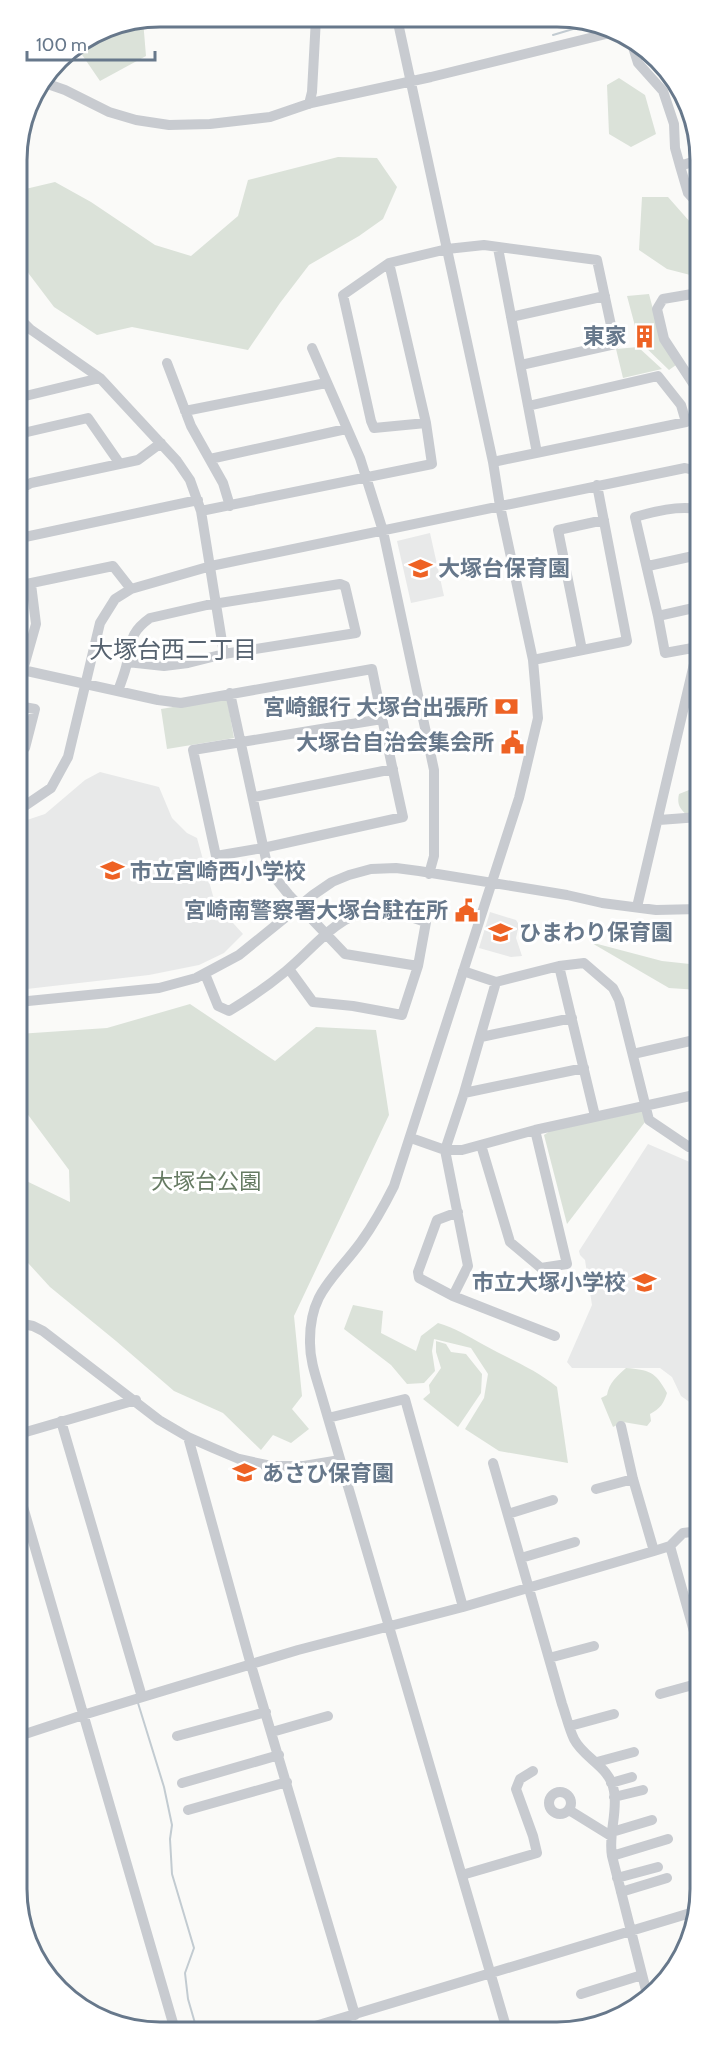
<svg xmlns="http://www.w3.org/2000/svg" width="717" height="2049" font-family="Cabin,'Noto Sans JP',sans-serif">
	<style>
		.built { fill: #e8e9e9 }
		.green { fill: #dbe2d9 }
		.lines { fill: none; stroke-linecap: round; stroke-linejoin: round }
		.stream { stroke: #c2cbd1; stroke-width: 2 }
		.minor { stroke: #c8cbd0; stroke-width: 10 }
		.labels { text-anchor: middle; stroke-width: 6; stroke-linejoin: round; paint-order: stroke }
		.poi-label { font-size: 22px; font-weight: bold; fill: #67788b; stroke: #fff; text-anchor: end }
		.park-label { font-size: 22px; fill: #667b63; stroke: #fff }
		.neighbourhood-label { font-size: 24px; fill: #56626f; stroke: #fff }
		.rim { fill: none; stroke: #67788b; stroke-width: 3 }
	</style>
	<rect width="100%" height="100%" fill="#fafaf8"/>
	<!-- built -->
	<path class="built" d="M430,533L444,596L411,603L397,541Z
		M100,772L159,787L172,818L187,833L197,838L215,903L243,934L224,953L199,965L149,975L18,990V823L45,814L85,780Z
		M490,912L516,920L519,925L516,938L522,956L511,957L479,948Z
		M648,1144L699,1166L700,1406H695L681,1396L672,1377L660,1368H572L567,1362L592,1305L585,1260L580,1255L579,1251Z"/>
	<!-- green -->
	<path class="green" d="M143,20L146,56L100,81L76,46L105,27Z
		M619,78L645,95L656,134L631,147L609,134L607,85Z
		M338,157L377,158L397,187L383,219L359,236L309,265L280,303L248,350L132,327L97,335L54,307L29,274L17,251V191L55,182L91,202L155,245L191,256L238,216L248,180Z
		M642,197H668L698,231V277L667,269L639,250Z
		M649,294L661,340L676,365L669,370L639,341L627,296Z
		M638,347L662,369L623,378L616,349Z
		M227,698L234,738L167,749L161,709Z
		M699,786V812L686,814C679,808 677,803 679,794Z
		M590,942L662,961L699,965V990L669,988Z
		M190,1004L275,1061L316,1027L376,1030L389,1115L294,1316L302,1396L292,1409L309,1429L291,1443L273,1435L261,1450L223,1413L174,1391L116,1341L50,1287L18,1252V1177L70,1202L69,1170L23,1108L18,1095V1034L107,1028Z
		M643,1110L645,1122L567,1224L544,1135L550,1131Z
		M353,1305L383,1311L381,1333L416,1351L421,1336L438,1323C455,1328 468,1336 484,1345C509,1359 535,1369 557,1387L568,1463L499,1451L465,1429L484,1398L488,1374L471,1348L434,1339L432,1351L435,1371L424,1383L407,1384L391,1365L344,1329Z
		M436,1341L446,1344L451,1352L466,1354L482,1374L481,1393L458,1427L423,1399L430,1393L429,1385L441,1368L436,1352Z
		M626,1368C649,1370 655,1371 667,1393C664,1403 660,1409 650,1414L651,1421L647,1426L623,1422L613,1427L601,1398L607,1395C609,1383 617,1376 626,1368Z"/>
	<g class="lines">
		<!-- stream -->
		<path class="stream" d="M553,35L593,23
			M138,1703L164,1787L172,1825L170,1839L172,1874L194,1948L185,1973L188,1999L197,2030"/>
		<!-- minor -->
		<path class="minor" d="M397,18L493,462L500,506L533,660L538,718L519,798L394,1186C384,1206 374,1224 361,1242C334,1279 309,1292 310,1343C310,1361 316,1377 321,1394L507,2030
			M632,44L638,63L663,91L674,124L675,148L680,166L688,193L698,204
			M42,82L65,90L109,112L136,120L169,125L210,124L270,117L311,103L431,77L610,33
			M309,104L312,92L316,18
			M680,166L698,160
			M498,248L537,453
			M698,293L663,299L657,309L664,339L698,391
			M17,316L30,329L100,378
			M511,317L605,296
			M312,348L360,458L383,531L434,770V856L429,874
			M167,363L191,426L223,483L230,506
			M17,398L100,378L177,461L190,480L201,511L224,654
			M185,411L326,383
			M426,423L374,428L371,421L343,295L389,263L447,249L484,245L597,260L615,344L521,365
			M17,442L23,433L88,418L120,464
			M17,456L24,487L17,521
			M210,459L346,429
			M493,462L686,422L681,405L658,376L528,406
			M24,487L31,483L138,460L161,443
			M698,509C676,506 656,511 635,517L658,616L698,607
			M201,511L432,464L426,423L389,263
			M17,533L25,537L198,500
			M648,566L698,555
			M17,586L113,566L131,589
			M658,616L665,653L698,647
			M582,650L558,530L604,520
			M533,660L627,641L597,485
			M18,669L158,700L181,703L372,669C382,718 392,768 403,817L263,848L216,856L193,750L382,719
			M23,670L36,624L31,584
			M118,691C121,682 125,673 127,663C132,642 129,633 150,618L207,605L340,584L345,586L356,633L224,654L188,663L164,666L127,662
			M230,693L268,869L289,895L345,954L418,966
			M18,706L35,709L25,748L18,751
			M254,797L393,769
			M18,808L26,805L51,788L68,757L100,623L115,599L131,589L211,566L685,468L698,471
			M659,820L699,817
			M637,907L698,647
			M559,966L595,1116
			M463,971L496,982L559,966L584,963L613,988L619,1000L649,1120L689,1147L699,1144
			M205,974L218,1006L229,1011C249,999 268,986 286,971C311,951 335,917 368,911C388,908 407,916 426,922L418,966L402,1015L353,1006L313,1002L289,969
			M18,1002L159,988L196,978L239,955L313,895L332,882L349,875L371,869L396,868L419,871L567,895L602,903L656,910L699,909
			M481,1037L572,1018
			M633,1054L699,1039
			M464,1093L584,1068
			M411,1138L445,1150H462L535,1130L699,1094
			M481,1145L510,1242L541,1268L567,1264L535,1130
			M458,1212L437,1220L418,1272L419,1278L453,1296L555,1336
			M453,1296L468,1266L445,1150L464,1093L496,982
			M18,1323L33,1326L43,1331L159,1420L188,1437L213,1448L239,1459L271,1466H304L340,1460
			M328,1418L405,1399L463,1607
			M61,1421L142,1697
			M621,1426L633,1479L654,1551
			M19,1434L136,1400
			M188,1437L251,1665L355,2015
			M493,1463L562,1704C566,1715 569,1729 574,1739C584,1759 610,1766 614,1791C618,1813 608,1834 612,1856L648,1998
			M596,1489L633,1479
			M19,1493L175,2030
			M508,1514L553,1500
			M670,1546L700,1653
			M521,1558L575,1542
			M549,1658L594,1646
			M660,1694L700,1683
			M570,1726L614,1714
			M272,1732L328,1716
			M19,1736L83,1715L298,1650L463,1607L654,1551L670,1546L683,1533L700,1531
			M177,1736L266,1712
			M597,1762L634,1752
			M182,1783L279,1755
			M611,1783L632,1777
			M549 1803a11 11 0 1 1 22 0a11 11 0 1 1-22 0Z
			M614,1797L643,1790
			M188,1810L287,1782
			M569,1810L611,1836
			M612,1832L652,1820
			M612,1856L668,1839
			M462,1875L537,1853L533,1836L516,1789L520,1779L533,1771
			M617,1878L658,1867
			M621,1892L667,1878
			M581,1994L642,1975
			M302,2030L697,1911"/>
	</g>
	<!-- icons -->
	<defs>
		<symbol id="building-bare" viewBox="-9 -9 18 18"><path d="M-4-6H4V6H1V3H-1V6H-4ZM-2.5-4.3h1.7v1.8h-1.7ZM.8-4.3h1.7v1.8H.8ZM-2.5-1h1.7V.8h-1.7ZM.8-1h1.7V.8H.8Z" fill="#ee6224" stroke="#fff" stroke-width="2.5" paint-order="stroke"/></symbol>
		<symbol id="school-bare" viewBox="-9 -9 18 18"><path d="M0-5L7-2L0 1L-7-2ZM-4 1L0 2.5L4 1V4Q0 6-4 4Z" fill="#ee6224" stroke="#fff" stroke-width="2.5" paint-order="stroke"/></symbol>
		<symbol id="bank-bare" viewBox="-9 -9 18 18"><path d="M-6-4H6V4H-6ZM0-2.3a2.3 2.3 0 1 0 0 4.6a2.3 2.3 0 1 0 0-4.6Z" fill="#ee6224" stroke="#fff" stroke-width="2.5" paint-order="stroke"/></symbol>
		<symbol id="civic-bare" viewBox="-9 -9 18 18"><path d="M-.6-6.5H3V-4.5H.6V-3L4-1V1h2V6H-6V1h2V-1L-.6-3ZM-1.2 2.5V6h2.4V2.5Z" fill="#ee6224" stroke="#fff" stroke-width="2.5" paint-order="stroke"/></symbol>
	</defs>
	<g fill-rule="evenodd">
		<use href="#building-bare" x="628" y="320" width="33" height="33"/>
		<use href="#school-bare" x="404" y="552" width="33" height="33"/>
		<use href="#bank-bare" x="490" y="690" width="33" height="33"/>
		<use href="#civic-bare" x="496" y="726" width="33" height="33"/>
		<use href="#school-bare" x="96" y="854" width="33" height="33"/>
		<use href="#civic-bare" x="450" y="894" width="33" height="33"/>
		<use href="#school-bare" x="484" y="916" width="33" height="33"/>
		<use href="#school-bare" x="628" y="1266" width="33" height="33"/>
		<use href="#school-bare" x="228" y="1456" width="33" height="33"/>
	</g>
	<g class="labels">
		<!-- poi labels -->
		<g class="poi-label">
			<text x="627" y="344">東家</text>
			<text x="438" y="576" text-anchor="start">大塚台保育園</text>
			<text x="488" y="715">宮崎銀行 大塚台出張所</text>
			<text x="494" y="750">大塚台自治会集会所</text>
			<text x="130" y="879" text-anchor="start">市立宮崎西小学校</text>
			<text x="448" y="918">宮崎南警察署大塚台駐在所</text>
			<text x="519" y="940" text-anchor="start">ひまわり保育園</text>
			<text x="626" y="1290">市立大塚小学校</text>
			<text x="262" y="1481" text-anchor="start">あさひ保育園</text>
		</g>
		<!-- park labels -->
		<g class="park-label">
			<text x="206" y="1189">大塚台公園</text>
		</g>
		<!-- neighbourhood labels -->
		<g class="neighbourhood-label">
			<text x="173" y="658">大塚台西二丁目</text>
		</g>
	</g>
	<!-- crop -->
	<path d="M0 0H717V2049H0ZM160 27H557A133 133 0 0 1 690 160V1889A133 133 0 0 1 557 2022H160A133 133 0 0 1 27 1889V160A133 133 0 0 1 160 27Z" fill="#fff" fill-rule="evenodd"/>
	<path class="rim" d="M160 27H557A133 133 0 0 1 690 160V1889A133 133 0 0 1 557 2022H160A133 133 0 0 1 27 1889V160A133 133 0 0 1 160 27Z"/>
	<!-- scale -->
	<path d="M27 51v9h128v-9" fill="none" stroke="#67788b" stroke-width="3"/>
	<text x="36" y="51" font-size="18" fill="#67788b" stroke="#ffffff" stroke-width="4.5" paint-order="stroke">100 m</text>
</svg>
